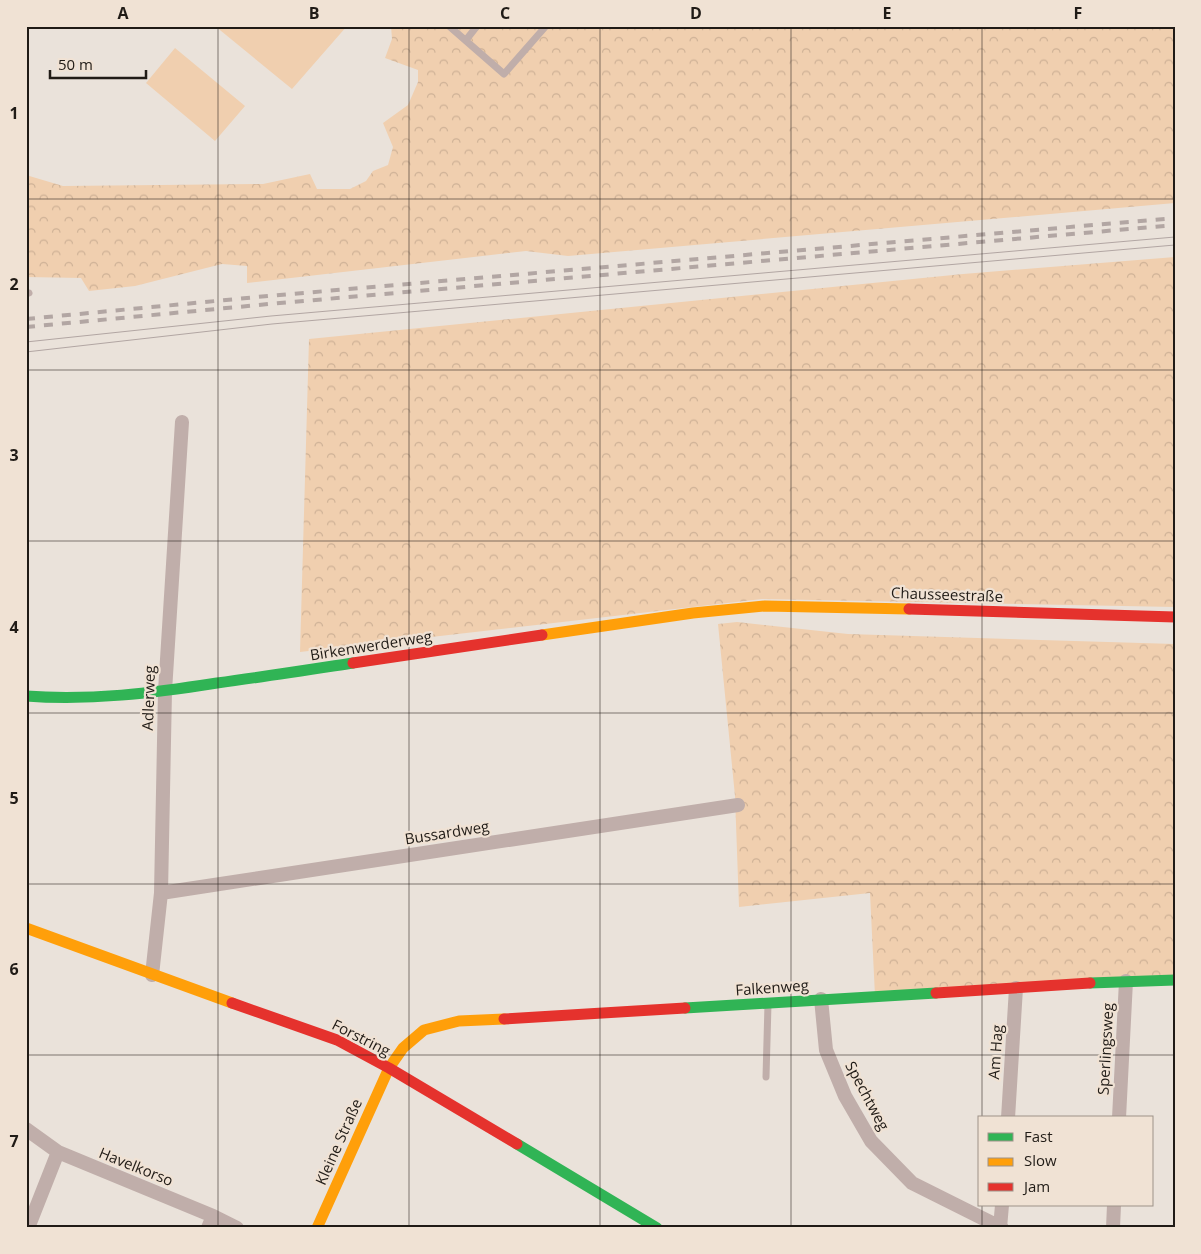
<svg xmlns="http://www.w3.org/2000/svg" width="1201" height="1254" font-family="'Open Sans',sans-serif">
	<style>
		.forest { fill: url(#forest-crowns) }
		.garden { fill: #f0cfaf }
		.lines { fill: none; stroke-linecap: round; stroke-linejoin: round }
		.lane { stroke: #c0aeaa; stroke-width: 7 }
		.street { stroke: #c0aeaa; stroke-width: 14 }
		.fast { stroke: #30b455; stroke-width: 11 }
		.slow { stroke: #ff9f0a; stroke-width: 11 }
		.jam { stroke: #e5322d; stroke-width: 11 }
		.tram { stroke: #b2a6a3; stroke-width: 1 }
		.rail { stroke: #b2a6a3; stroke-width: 4; stroke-dasharray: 9 9; stroke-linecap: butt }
		.grid { fill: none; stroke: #201b16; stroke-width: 1; stroke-opacity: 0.55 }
		.labels { text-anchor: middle; stroke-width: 4.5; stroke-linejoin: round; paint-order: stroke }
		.street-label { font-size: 15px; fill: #201b16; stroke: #f0e2d4 }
		.neatline { fill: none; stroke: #201b16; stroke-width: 2 }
		.grid-label { font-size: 16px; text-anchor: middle; font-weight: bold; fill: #201b16 }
	</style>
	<defs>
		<pattern id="forest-crowns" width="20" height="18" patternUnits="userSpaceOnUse" patternTransform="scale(1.25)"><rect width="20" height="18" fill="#f0cfaf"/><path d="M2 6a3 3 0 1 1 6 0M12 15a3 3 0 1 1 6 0" fill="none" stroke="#ceb196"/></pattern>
	</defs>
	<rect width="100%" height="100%" fill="#eae2da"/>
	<!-- forest -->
	<path class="forest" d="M391,26H424L426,28L428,26H1175V203L568,256L526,251L247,283V266L222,264L135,286L89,291L81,278L26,277V175L63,186L263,184L310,174L317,189H350L366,181L373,171L388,165L393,147L383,123L408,105L418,82V70L385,58L392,39Z
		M1175,257V607L762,599L300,652L309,339L963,274Z
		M737,622L848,634L1175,644V980L875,996L870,893L739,907L735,796L718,624Z"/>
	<!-- garden -->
	<path class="garden" d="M215,26H347L292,89Z
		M175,48L245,106L215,141L146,83Z"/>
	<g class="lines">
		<!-- lane -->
		<path class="lane" d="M449,26L504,74L546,26
			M466,40L477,26
			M26,294L29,293
			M766,1077L768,1004"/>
		<!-- street -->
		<path class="street" d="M161,893L738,805
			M152,975L161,893L165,691L182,422
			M821,999L826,1050L845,1096L871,1141L912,1183L1002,1228
			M1008,1118L1016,988
			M1119,1118L1126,981
			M26,1129L58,1152L213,1216L237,1228
			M28,1228L58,1152
			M208,1228L213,1216
			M1000,1228L1002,1205
			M1113,1228L1114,1205"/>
		<!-- fast -->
		<path class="fast" d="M26,696C90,701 153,693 217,683C262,677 307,670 353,663
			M1090,983L1175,980
			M685,1008L936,993
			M517,1144L657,1228"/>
		<!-- slow -->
		<path class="slow" d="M542,635L693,613L765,606L909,609
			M26,928L232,1003
			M317,1228L389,1068L403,1048L424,1030L459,1021L504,1019"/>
		<!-- jam -->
		<path class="jam" d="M909,609L1175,617
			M353,663L542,635
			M936,993L1090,983
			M232,1003L337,1040L389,1068L517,1144
			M504,1019L685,1008"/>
		<!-- tram -->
		<path class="tram" d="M26,342L271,316L1175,237
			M26,352L272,324L1175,245"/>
		<!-- rail -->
		<path class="rail" d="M26,319L268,296L1175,218
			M26,327L269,304L1175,225"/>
	</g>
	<!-- grid -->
	<path class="grid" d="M218,26V1228M409,26V1228M600,26V1228M791,26V1228M982,26V1118M26,199H1175M26,370H1175M26,541H1175M26,713H1175M26,884H1175M26,1055H1175M982,1205V1228"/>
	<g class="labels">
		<!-- street labels -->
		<g class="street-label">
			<text transform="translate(947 595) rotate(2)" y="5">Chausseestraße</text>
			<text transform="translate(371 646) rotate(-9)" y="5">Birkenwerderweg</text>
			<text transform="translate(149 698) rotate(-88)" y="5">Adlerweg</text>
			<text transform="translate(447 833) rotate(-9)" y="5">Bussardweg</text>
			<text transform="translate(772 988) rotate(-4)" y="5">Falkenweg</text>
			<text transform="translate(361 1038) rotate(27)" y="5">Forstring</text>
			<text transform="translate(1106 1049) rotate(-87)" y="5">Sperlingsweg</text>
			<text transform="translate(996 1052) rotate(-86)" y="5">Am Hag</text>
			<text transform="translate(867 1096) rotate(62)" y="5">Spechtweg</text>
			<text transform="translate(339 1142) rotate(-66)" y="5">Kleine Straße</text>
			<text transform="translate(136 1167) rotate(22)" y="5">Havelkorso</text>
		</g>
	</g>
	<!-- border -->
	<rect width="1201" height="1254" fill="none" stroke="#f0e2d4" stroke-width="55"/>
	<!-- legend -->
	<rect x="978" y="1116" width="175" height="90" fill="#f0e2d4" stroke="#9d9288"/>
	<rect x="988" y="1133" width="25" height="8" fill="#30b455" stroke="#9d9288"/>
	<text x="1024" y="1142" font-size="15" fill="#201b16">Fast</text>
	<rect x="988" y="1158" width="25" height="8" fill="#ff9f0a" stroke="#9d9288"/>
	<text x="1024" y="1166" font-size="15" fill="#201b16">Slow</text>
	<rect x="988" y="1183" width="25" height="8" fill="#e5322d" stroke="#9d9288"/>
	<text x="1024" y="1192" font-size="15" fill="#201b16">Jam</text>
	<!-- scale -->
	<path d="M50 70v8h96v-8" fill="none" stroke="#201b16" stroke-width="2.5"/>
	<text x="58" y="70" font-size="15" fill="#201b16" stroke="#f0e2d4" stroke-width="4" paint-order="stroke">50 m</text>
	<rect x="28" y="28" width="1146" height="1198" class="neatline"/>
	<g class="grid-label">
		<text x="123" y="19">A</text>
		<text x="314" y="19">B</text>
		<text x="505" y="19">C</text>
		<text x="696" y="19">D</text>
		<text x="887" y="19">E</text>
		<text x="1078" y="19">F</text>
		<text x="14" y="119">1</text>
		<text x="14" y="290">2</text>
		<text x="14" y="461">3</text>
		<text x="14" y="633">4</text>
		<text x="14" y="804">5</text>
		<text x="14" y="975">6</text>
		<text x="14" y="1147">7</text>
	</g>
</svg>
